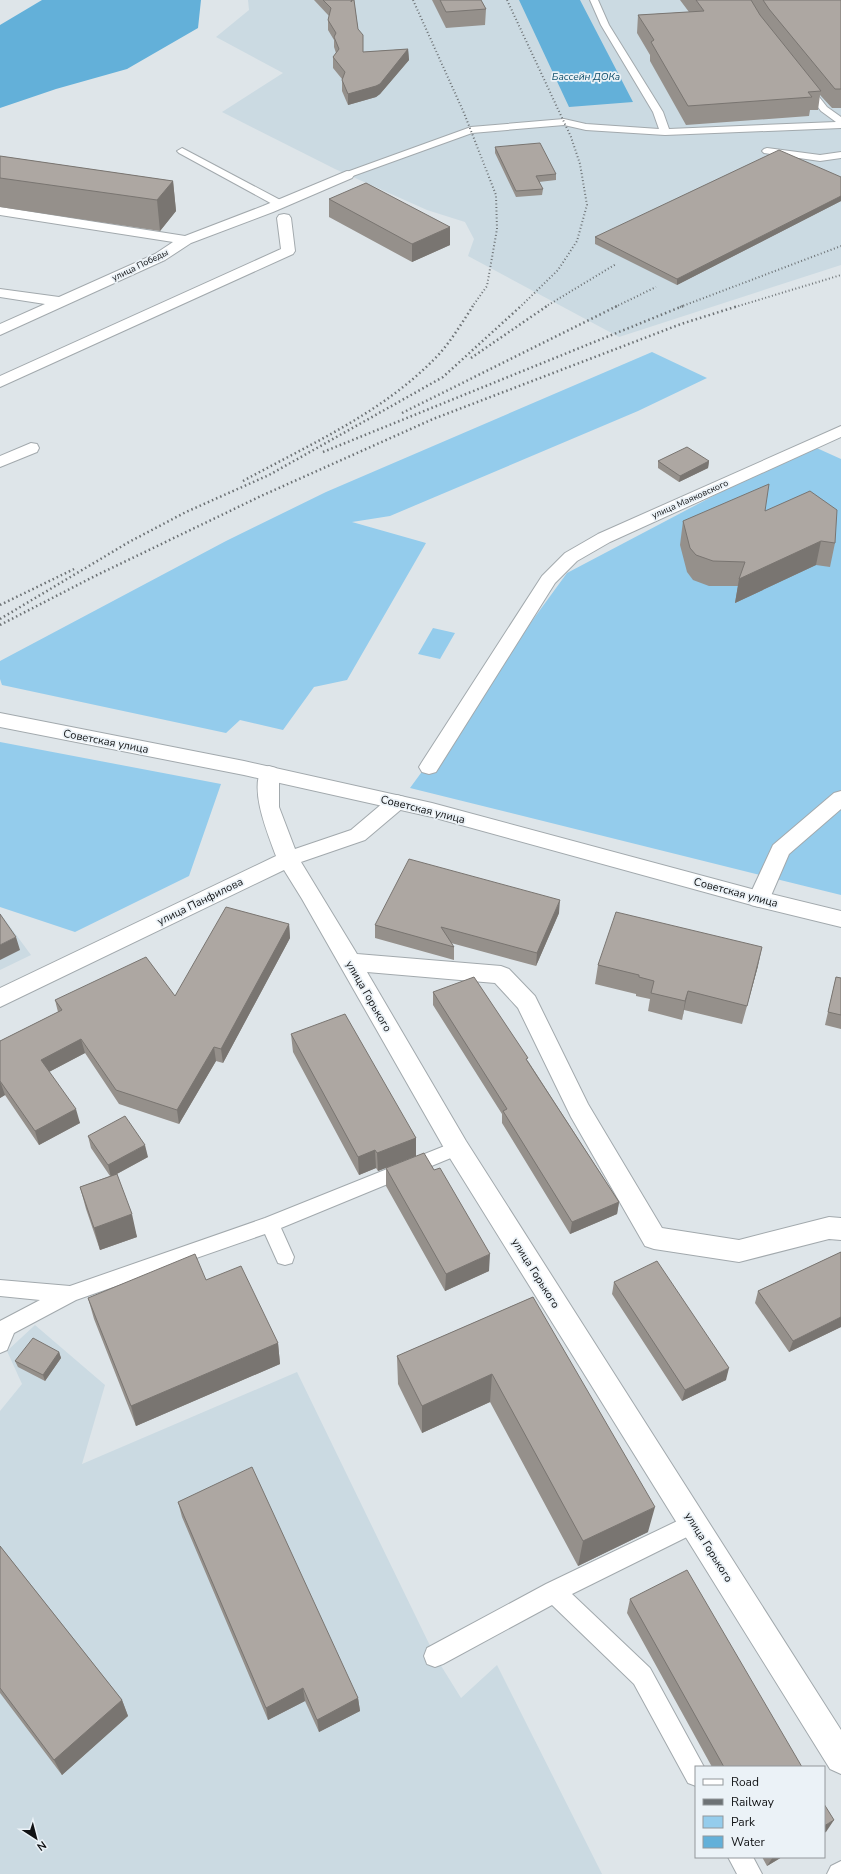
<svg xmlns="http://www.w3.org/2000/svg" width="841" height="1874" font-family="'Nunito Sans',sans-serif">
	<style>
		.built { fill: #cbdae2 }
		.green { fill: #94ccec }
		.water { fill: #63b0d9 }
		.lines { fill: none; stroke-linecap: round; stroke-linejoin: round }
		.lane-casing { stroke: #a2a9ad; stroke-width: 2 }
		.street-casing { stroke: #a2a9ad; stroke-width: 2 }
		.primary-casing { stroke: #a2a9ad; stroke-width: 2 }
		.lane { fill: #fff; fill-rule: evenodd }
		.street { fill: #fff; fill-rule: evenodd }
		.primary { fill: #fff; fill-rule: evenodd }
		.rail-far1 { stroke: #6d7275; stroke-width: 2; stroke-dasharray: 1 2.5; stroke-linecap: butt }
		.rail { stroke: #6d7275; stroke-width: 2.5; stroke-dasharray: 1.5 3; stroke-linecap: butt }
		.wall { fill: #95908b }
		.shaded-wall { fill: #797571 }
		.building { fill: #ada7a2; stroke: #797571 }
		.labels { text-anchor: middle; stroke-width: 3.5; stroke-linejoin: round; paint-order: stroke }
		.far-street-label { font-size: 9px; fill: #101214; stroke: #ebf2f7 }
		.far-water-label { font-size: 10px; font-style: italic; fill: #0f4e6a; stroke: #ebf2f7 }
		.street-label { font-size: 11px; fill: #101214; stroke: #ebf2f7 }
	</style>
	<rect width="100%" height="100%" fill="#dee5e9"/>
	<!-- built -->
	<path class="built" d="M248,0H841V265L619,337L468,256L474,239L465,222L427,210L335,169L222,112L283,73L216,37L249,10Z
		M0,913L31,955L0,970Z
		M35,1325L105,1385L82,1464L297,1372L435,1656L461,1698L497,1665L602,1874H0V1411L22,1384L7,1351Z"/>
	<!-- green -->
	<path class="green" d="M652,352L707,378L638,411L390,516L352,522L426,543L347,680L314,687L283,730L240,720L226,733L2,685L0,679V661L226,541L326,492Z
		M810,445L841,459V895L410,788L567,573Z
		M433,628L455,633L440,659L418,654Z
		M0,742L221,784L189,876L75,932L0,907Z"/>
	<!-- water -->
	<path class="water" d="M42,0H201L198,28L127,69L56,89L0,108V25Z
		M519,0H580L633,102L569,107Z"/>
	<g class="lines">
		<defs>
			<path id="lane" d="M590,0H598L609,25L663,112L669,129L836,122L821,111L803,88L801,86L806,83L809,84L827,107L841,117V128L665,135L586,130L564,125L472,133L350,177H344L342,175L344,173L471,127L564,119L586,124L659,129L653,112L601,25Z
				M182,148L284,202L285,204L280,207L276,206L179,153L177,151Z
				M767,148L820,155L841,152V158L820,161L764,153L762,151L764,149Z
				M457,1141L463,1143L466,1148L463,1153L281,1228L294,1257L292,1263L285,1265L278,1263L265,1234L76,1300L14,1333L7,1350L0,1353V1321L40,1300L0,1296V1280L70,1286L265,1218Z
				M694,1513L701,1516L704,1523L701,1530L572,1594L650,1668L704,1767H696V1786L688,1783L634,1684L552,1605L443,1664L435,1667L427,1664L424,1656L427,1648L546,1584Z
				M728,1857H753L762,1874H737Z
				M841,1861V1874H827L831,1866Z"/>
			<path id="street" d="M347,171L352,172L354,175L352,178L273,212L191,243L165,260L0,335V324L45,304L0,297V289L59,297L155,254L173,242L0,215V207L185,236L263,206Z
				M284,214L289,215L291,218L295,251L293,254L0,387V376L281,249L277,218L279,215Z
				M841,426V437L610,542L577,561L555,583L436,772L429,774L422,772L419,767L422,762L542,576L565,553L598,534Z
				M31,443L37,444L39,448L37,452L0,467V456Z
				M269,766L276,768L279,773V807L295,849L351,830L390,797L397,795L404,797L407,802L404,807L365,840L301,862L357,954L501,966L509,969L535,996L588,1104L662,1228L739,1240L829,1217L841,1218V1240L829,1239L739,1262L654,1249L645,1246L571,1117L518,1008L495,983L367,972L466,1141L841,1730V1774L830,1769L448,1155L302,899L284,870L0,1007V988L276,856C268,834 249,790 262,768Z
				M841,791V809L789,854L767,905L759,907L751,905L748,899L773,845L834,793Z"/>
			<path id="primary" d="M0,713L244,761L432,803L759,891L841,911V927L759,907L432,817L244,775L0,727Z"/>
		</defs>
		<!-- lane casing -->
		<use href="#lane" class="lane-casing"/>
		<!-- street casing -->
		<use href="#street" class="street-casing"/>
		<!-- primary casing -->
		<use href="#primary" class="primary-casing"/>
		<!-- lane -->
		<use href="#lane" class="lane"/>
		<!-- street -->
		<use href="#street" class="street"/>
		<!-- primary -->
		<use href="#primary" class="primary"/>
		<!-- rail-far1 -->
		<path class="rail-far1" d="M413,0L464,113L496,195L497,229L487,286L472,307
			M507,0L571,137L580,164L587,205L577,241L558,270L520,307
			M545,307L616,264
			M615,307L656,287
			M680,307L841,246
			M735,307L841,275"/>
		<!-- rail -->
		<path class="rail" d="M471,358L547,306
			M402,413L617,306
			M323,452L683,306
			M243,481C312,443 387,411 441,352C453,338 463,321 473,306
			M0,605L74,569
			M0,619L129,542L186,512L269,475L443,377L521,306
			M0,625L95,576L261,496L433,419L681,324L738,306"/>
	</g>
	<!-- wall -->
	<path class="wall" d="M314,0H354L358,29L363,52L408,49L409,60L380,94L376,97L348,105L342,91V79L333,68V57L336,53L334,47V40L328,30V20L329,16Z
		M432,0H481L486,9L485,25L446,28Z
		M680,0H841V108H832L820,95L818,110H810L809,116L686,125L650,61V55L637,33L638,15L689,12Z
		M495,147L556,174V180L539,182L543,189L542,195L516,197L495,153Z
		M0,156L173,181L176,211L160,231L0,207Z
		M841,177V201L677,285L595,244V237Z
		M329,199L450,227V245L412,262L329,217Z
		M658,461H709L708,468L679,482L658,468Z
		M765,511L835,543L830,567L816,565L735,603L738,586H709L693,580L687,572L680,545L683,521Z
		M559,913L536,966L451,943L454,947V960L375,938V925Z
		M289,924L290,938L223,1063L216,1061L179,1124L119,1104L85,1053L49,1072L80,1123L39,1145L5,1095L0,1098V1041L58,1012L55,1000L175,996Z
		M598,965L758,966L742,1024L684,1010L682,1020L648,1011L650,999L636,996V994L595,984Z
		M836,977L841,978V1029L825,1025L833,990Z
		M433,992L528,1061L619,1202L617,1214L570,1234L502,1123V1114L433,1005Z
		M291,1034L416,1138V1156L378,1171L376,1168L359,1175L293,1052Z
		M88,1136L148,1157L117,1174L137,1237L100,1250L86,1209L80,1187L110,1176L91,1148Z
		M386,1168L489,1271L445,1291L386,1186Z
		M841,1252V1327L789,1352L755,1303L758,1291Z
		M206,1280L278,1343L280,1364L136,1426L94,1319L88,1298Z
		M614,1282L726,1380L682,1401L612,1294Z
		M533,1297L648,1532L578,1566L490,1402L422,1433L398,1384L397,1356Z
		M59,1352L61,1358L45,1381L18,1367L15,1361Z
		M178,1502L358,1698L360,1711L319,1732L305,1701L268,1720L182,1517Z
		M0,1546L122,1700L128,1716L62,1775L0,1693Z
		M630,1599L802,1767H712L627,1613Z
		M762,1857H782L767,1866Z"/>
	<!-- shaded-wall -->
	<path class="shaded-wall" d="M408,49L409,60L380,94L376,97L348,105V94Z
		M173,181L176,211L160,231L157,200Z
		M841,196V201L677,285V279Z
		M450,227V245L412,262V244Z
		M709,461L708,468L679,482L680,476Z
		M821,541L816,565L735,603L739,579Z
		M560,900L559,913L536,966L537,953Z
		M289,924L290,938L223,1063L221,1049Z
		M16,937L20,950L0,960V945Z
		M762,947L758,966L742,1024L747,1006Z
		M688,991L684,1010L682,1020L685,1001Z
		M81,1039L85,1053L45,1074L41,1060Z
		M214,1047L216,1061L179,1124L177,1110Z
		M0,1081L5,1095L0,1098Z
		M76,1109L80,1123L39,1145L35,1131Z
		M416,1138V1156L378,1171L377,1153Z
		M145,1145L148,1157L111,1177L108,1165Z
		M375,1150L376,1168L359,1175L358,1157Z
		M619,1202L617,1214L570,1234L572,1222Z
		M132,1214L137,1237L100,1250L94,1228Z
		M490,1254L489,1271L445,1291L446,1274Z
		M841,1317V1327L789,1352L793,1341Z
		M278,1343L280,1364L136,1426L131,1406Z
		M59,1352L61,1358L45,1381L43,1375Z
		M729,1368L726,1380L682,1401L685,1390Z
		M492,1374L490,1402L422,1433V1406Z
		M655,1507L648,1532L578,1566L583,1541Z
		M303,1688L305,1701L268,1720L266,1708Z
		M358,1698L360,1711L319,1732L317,1720Z
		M122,1700L128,1716L62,1775L54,1760Z
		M834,1820L826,1832L824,1833V1826Z
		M773,1857H782L767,1866Z"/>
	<!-- building -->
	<path class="building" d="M323,0H352L351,2L352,0H354L358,29L363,35V52L408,49L380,84L376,86L348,94L342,80L345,72L333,57L339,49L334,37L336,33L328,20L331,8Z
		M440,0H481L486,9L446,12Z
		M696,0H751L760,15L821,91L808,92L812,97L688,106L651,42L654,40L638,15L704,11Z
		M763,0H841V89H835L769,9Z
		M540,143L556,174L536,176L543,189L516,191L495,147Z
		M779,150L841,177V196L677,279L595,237Z
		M0,156L173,181L157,200L0,178Z
		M366,183L450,227L412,244L329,199Z
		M687,447L709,461L680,476L658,461Z
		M769,484L765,511L810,491L837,510L835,543L821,541L739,579L745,562L713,561L696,555L690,548L683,521Z
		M409,859L560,900L537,953L441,927L454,947L375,925Z
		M226,907L289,924L221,1049L214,1047L177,1110L116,1090L81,1039L41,1060L76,1109L35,1131L0,1081V1041L62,1010L55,1000L146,957L175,996Z
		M616,912L762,947L747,1006L688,991L685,1001L651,993L654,981L639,977V975L598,965Z
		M0,914L16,937L0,945Z
		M474,977L528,1058L526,1059L619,1202L572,1222L503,1111L507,1109L433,992Z
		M836,977L841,978V1015L828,1012Z
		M345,1014L416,1138L377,1153L375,1150L358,1157L291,1034Z
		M125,1116L145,1145L108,1165L88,1136Z
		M424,1153L434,1170L440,1168L490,1254L446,1274L386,1168Z
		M117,1174L132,1214L94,1228L80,1187Z
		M841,1252V1317L793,1341L758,1291Z
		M195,1254L206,1280L241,1266L278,1343L131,1406L88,1298Z
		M657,1261L729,1368L685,1390L614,1282Z
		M533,1297L655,1507L583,1541L492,1374L422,1406L397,1356Z
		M33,1338L59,1352L43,1375L15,1361Z
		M252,1467L358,1698L317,1720L303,1688L266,1708L178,1502Z
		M0,1546L122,1700L54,1760L0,1688Z
		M687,1570L802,1767H724L630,1599Z
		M824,1804L834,1820L824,1826Z"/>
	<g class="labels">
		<!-- far-street labels -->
		<g class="far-street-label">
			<text transform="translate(140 265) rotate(-26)" y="3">улица Победы</text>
			<text transform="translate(690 499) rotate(-24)" y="3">улица Маяковского</text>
		</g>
		<!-- far-water labels -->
		<g class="far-water-label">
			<text x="586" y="80">Бассейн ДОКа</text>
		</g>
		<!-- street labels -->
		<g class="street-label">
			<text transform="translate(106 741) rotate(11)" y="4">Советская улица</text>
			<text transform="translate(423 809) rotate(14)" y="4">Советская улица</text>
			<text transform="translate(736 892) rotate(15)" y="4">Советская улица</text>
			<text transform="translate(200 901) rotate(-26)" y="4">улица Панфилова</text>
			<text transform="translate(369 996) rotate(60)" y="4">улица Горького</text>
			<text transform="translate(536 1273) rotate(58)" y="4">улица Горького</text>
			<text transform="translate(709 1547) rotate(58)" y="4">улица Горького</text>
		</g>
	</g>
	<!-- legend -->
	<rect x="695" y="1766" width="130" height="92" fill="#ebf2f7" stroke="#93989c"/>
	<rect x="703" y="1779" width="20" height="6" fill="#ffffff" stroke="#93989c"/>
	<text x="731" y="1786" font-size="12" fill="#101214">Road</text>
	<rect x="703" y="1799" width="20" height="6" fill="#6d7275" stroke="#93989c"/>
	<text x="731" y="1806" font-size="12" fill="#101214">Railway</text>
	<rect x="703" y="1816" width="20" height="12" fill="#94ccec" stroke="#93989c"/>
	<text x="731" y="1826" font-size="12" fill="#101214">Park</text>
	<rect x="703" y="1836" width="20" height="12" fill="#63b0d9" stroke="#93989c"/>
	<text x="731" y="1846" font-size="12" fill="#101214">Water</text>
	<!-- north arrow -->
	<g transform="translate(36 1838) rotate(144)" stroke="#ebf2f7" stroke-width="3" paint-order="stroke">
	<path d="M0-3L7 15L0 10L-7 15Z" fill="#101214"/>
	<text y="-6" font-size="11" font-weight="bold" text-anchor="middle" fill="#101214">N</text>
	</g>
</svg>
